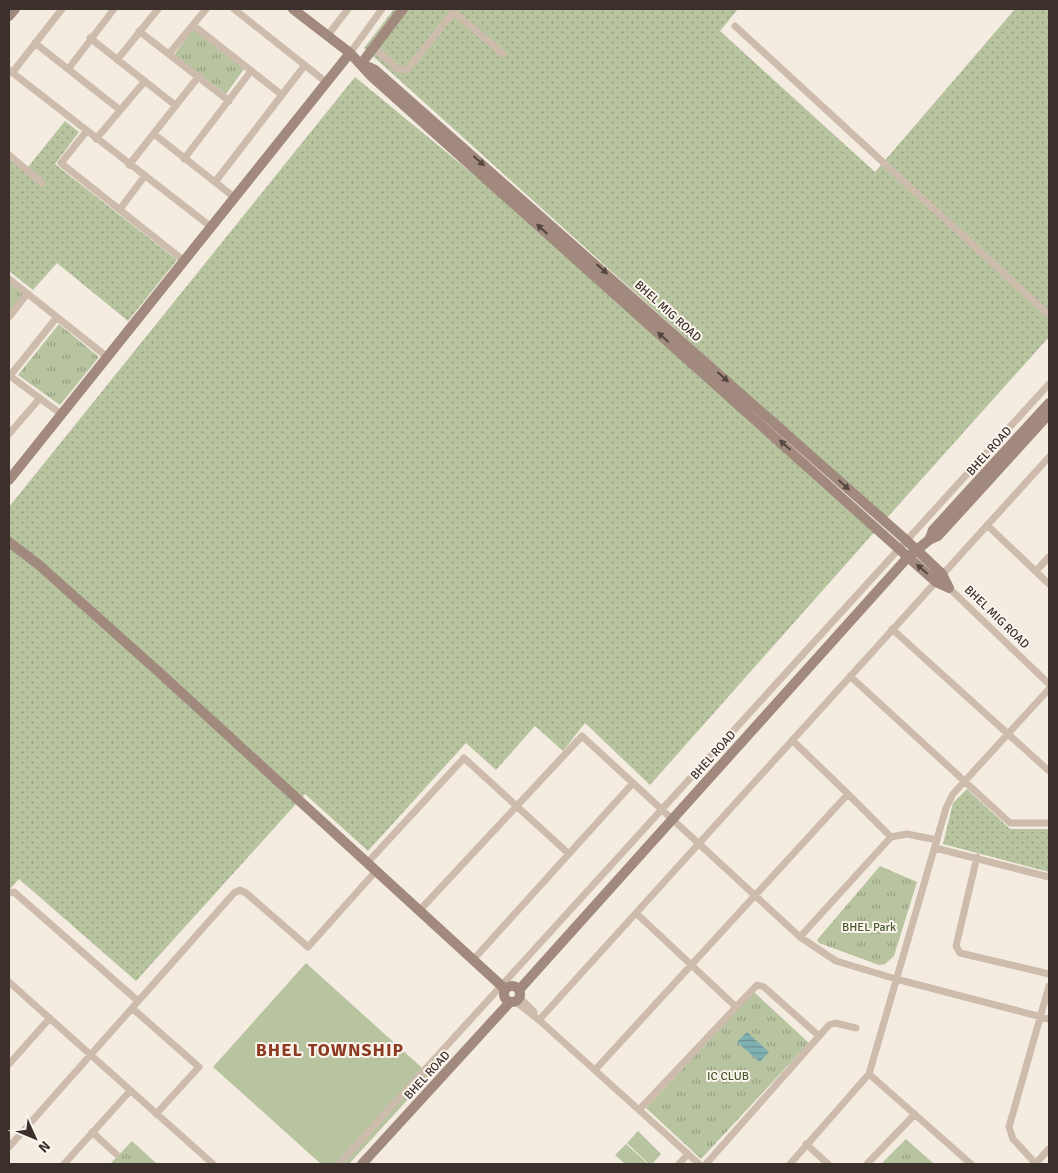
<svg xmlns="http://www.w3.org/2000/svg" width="1058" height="1173" font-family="Signika,sans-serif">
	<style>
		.grass { fill: url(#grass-dots) }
		.park { fill: url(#park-tufts) }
		.pitch { fill: #b8c4a0 }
		.water { fill: url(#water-rules) }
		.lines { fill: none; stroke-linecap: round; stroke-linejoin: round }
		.street { stroke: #cdbbac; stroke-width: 7 }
		.secondary { stroke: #a18a7d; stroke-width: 10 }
		.oneway { fill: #544640 }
		.labels { text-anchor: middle; stroke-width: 4; stroke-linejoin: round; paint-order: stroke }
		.street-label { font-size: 12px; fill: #3b302b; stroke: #fbf5ee }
		.park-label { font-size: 12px; fill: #4a5a2e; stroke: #fbf5ee }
		.district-label { font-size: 18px; font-weight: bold; letter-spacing: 1px; fill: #8c3b22; stroke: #fbf5ee }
	</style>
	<defs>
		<pattern id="grass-dots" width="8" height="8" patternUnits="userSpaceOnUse" patternTransform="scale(1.25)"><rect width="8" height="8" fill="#b8c4a0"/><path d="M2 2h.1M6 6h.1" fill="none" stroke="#97a083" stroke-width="1.8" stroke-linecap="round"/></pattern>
		<pattern id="park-tufts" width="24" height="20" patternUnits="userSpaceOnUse" patternTransform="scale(1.25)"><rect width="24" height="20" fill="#b8c4a0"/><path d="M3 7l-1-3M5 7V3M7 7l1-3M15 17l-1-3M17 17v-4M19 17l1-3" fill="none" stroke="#97a083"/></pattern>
		<pattern id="water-rules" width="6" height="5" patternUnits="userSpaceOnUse" patternTransform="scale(1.25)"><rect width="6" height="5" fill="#7fb0b2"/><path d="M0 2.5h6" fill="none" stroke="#699091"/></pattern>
	</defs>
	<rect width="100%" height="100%" fill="#f4ebe1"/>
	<!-- grass -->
	<path class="grass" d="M394,9H738L720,31L875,172L1015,9H1049V337L886,519L364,48Z
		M355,77L552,239L878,528L650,785L585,723L563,751L535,726L496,770L466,743L368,851L305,794L136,981L19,879L9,890V507Z
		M65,121L79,132L55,164L177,260L128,321L57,263L33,290L9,271V153L28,167Z
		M967,789L1010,829H1049V872L943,844L953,803Z"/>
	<!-- park -->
	<path class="park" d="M193,29L244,69L226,94L174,55Z
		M9,281L24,294L9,312Z
		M59,324L99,357L60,405L18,375Z
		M880,866L917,882L894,956L885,964L879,965L819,943L817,940Z
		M754,992L809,1043L701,1159L646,1108Z
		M906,1139L934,1164H881Z
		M132,1141L157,1164H110Z"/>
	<!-- pitch -->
	<path class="pitch" d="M306,963L430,1075L349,1164H321L213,1067Z
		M638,1131L661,1154L652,1164H649L627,1143Z
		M626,1144L648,1164H625L615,1155Z"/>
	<!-- water -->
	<path class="water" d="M747,1032L769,1052L760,1062L737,1042Z"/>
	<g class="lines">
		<!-- street -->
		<path class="street" d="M234,9L326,82
			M454,12L503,54
			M193,25L282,95
			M735,26L1049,315
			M139,31L229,101
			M328,35L348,9
			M90,38L175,105
			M35,43L120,110
			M374,48L398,69L407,70L456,9
			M350,53L382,9
			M169,54L206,9
			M117,60L158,9
			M69,68L114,9
			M9,70L210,226
			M12,73L62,9
			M86,132L61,163L183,260
			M154,134L234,197
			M96,139L145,81
			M9,155L42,183
			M184,159L251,71
			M129,165L199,76
			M215,182L305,65
			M120,209L144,177
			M9,279L106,356
			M9,317L27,294
			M10,376L61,414
			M9,377L57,317
			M9,434L40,398
			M987,525L1049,584
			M1036,571L1049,557
			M949,588L1049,684
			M892,629L1049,771
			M850,676L1010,823H1049
			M848,794L891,837
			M935,848L1049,877
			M977,857L956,946L960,953L1049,974
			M367,863L464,758L569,854
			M9,893L14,892L138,1001
			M419,911L582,736L800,937L836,961L896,979L1049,1019
			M636,913L735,1006
			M800,937L891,837L907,834L937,840
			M473,960L633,783
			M9,982L213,1164
			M520,998L534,1012
			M516,1002L539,1020L699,1164
			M132,1008L199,1067L156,1114
			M539,1020L1049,457
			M9,1064L50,1018
			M595,1070L848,794L792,740
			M869,1074L971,1164
			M639,1110L757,985L764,987L819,1036
			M92,1132L116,1154
			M806,1144L828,1164
			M9,1147L234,893L240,890L246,893L308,947L376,871
			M64,1164L130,1091
			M339,1164L1049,384
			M679,1164L688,1154
			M706,1164L829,1025L835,1023L856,1028
			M790,1164L869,1074L946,808L953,794L1049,689
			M867,1164L915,1114
			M1035,1164L1049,1149
			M1036,1164L1013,1139L1009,1127L1049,986"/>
		<!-- secondary -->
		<path class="secondary" d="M293,9L350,53L370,75L908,557L936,582L949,588
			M9,16L15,9
			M361,64L403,9
			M369,67L375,70L906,540L942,574L949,588
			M9,480L350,53
			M929,540L933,530L1049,403
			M9,542L39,565L160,673L505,989
			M504 994a8 8 0 1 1 16 0a8 8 0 1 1-16 0Z
			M519,990L908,557L929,540L938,536L1049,414
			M362,1164L510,1002"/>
	</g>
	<!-- one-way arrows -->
	<defs><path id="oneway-solid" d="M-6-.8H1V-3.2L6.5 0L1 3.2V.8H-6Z" transform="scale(1.25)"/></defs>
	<g class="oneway">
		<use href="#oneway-solid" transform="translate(479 161) rotate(41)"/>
		<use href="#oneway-solid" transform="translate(542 229) rotate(-138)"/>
		<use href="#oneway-solid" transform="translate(602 269) rotate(42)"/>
		<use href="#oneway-solid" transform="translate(663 337) rotate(-138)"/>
		<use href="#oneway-solid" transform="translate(723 377) rotate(42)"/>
		<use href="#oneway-solid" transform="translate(785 445) rotate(-138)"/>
		<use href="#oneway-solid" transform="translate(844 485) rotate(42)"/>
		<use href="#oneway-solid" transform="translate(922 569) rotate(-139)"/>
	</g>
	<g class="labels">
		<!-- street labels -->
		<g class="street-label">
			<text transform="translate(668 311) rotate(42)" y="4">BHEL MIG ROAD</text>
			<text transform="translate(989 451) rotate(-48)" y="4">BHEL ROAD</text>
			<text transform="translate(997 617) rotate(44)" y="4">BHEL MIG ROAD</text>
			<text transform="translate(713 755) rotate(-48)" y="4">BHEL ROAD</text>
			<text transform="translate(427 1075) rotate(-47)" y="4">BHEL ROAD</text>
		</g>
		<!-- park labels -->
		<g class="park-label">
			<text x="869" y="931">BHEL Park</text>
			<text x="728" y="1080">IC CLUB</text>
		</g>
		<!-- district labels -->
		<g class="district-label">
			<text x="330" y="1056">BHEL TOWNSHIP</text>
		</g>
	</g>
	<!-- border -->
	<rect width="1058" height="1173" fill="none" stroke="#3b302b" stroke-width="20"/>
	<!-- north arrow -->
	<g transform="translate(35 1138) rotate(134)" stroke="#fbf5ee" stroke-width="4" paint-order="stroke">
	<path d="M0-4L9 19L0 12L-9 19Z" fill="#3b302b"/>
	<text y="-8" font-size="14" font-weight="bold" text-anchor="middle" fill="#3b302b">N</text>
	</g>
</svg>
